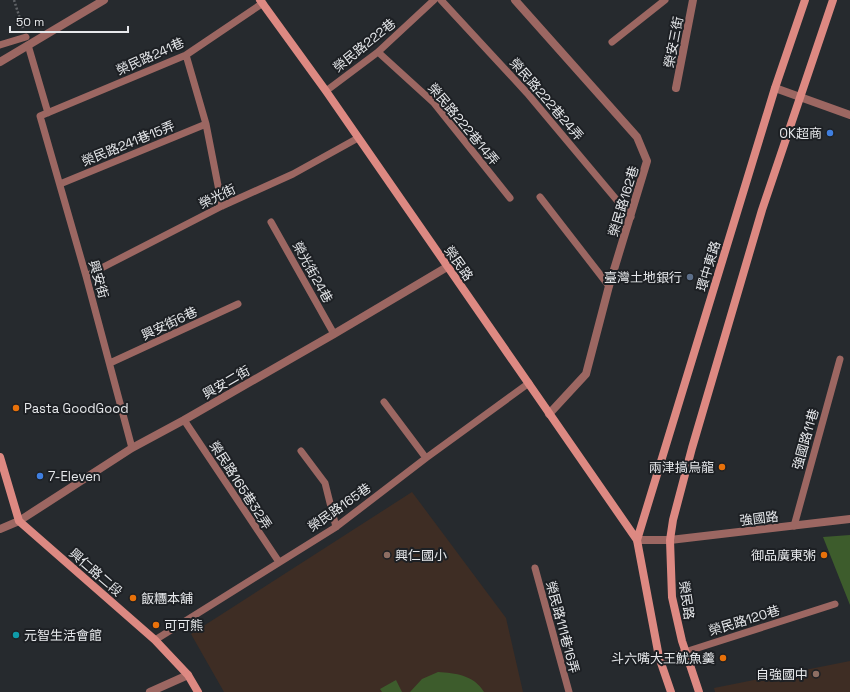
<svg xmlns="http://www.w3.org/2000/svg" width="850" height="692" font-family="'Space Grotesk','Noto Sans TC',sans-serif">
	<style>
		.education { fill: #3e2d24 }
		.green { fill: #3d5c2c }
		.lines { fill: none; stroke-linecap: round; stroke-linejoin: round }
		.path { stroke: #606367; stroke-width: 2.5; stroke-dasharray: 2 2; stroke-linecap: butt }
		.lane { stroke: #9c6762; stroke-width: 7 }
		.street { stroke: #9c6762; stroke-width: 8 }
		.secondary { stroke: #dd8982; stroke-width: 8 }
		.shop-dot { fill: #3f7fe0; stroke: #1d2024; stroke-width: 1.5 }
		.service-dot { fill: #5c6f8a; stroke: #1d2024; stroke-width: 1.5 }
		.food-dot { fill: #e8710a; stroke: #1d2024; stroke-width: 1.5 }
		.education-dot { fill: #8d6e63; stroke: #1d2024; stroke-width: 1.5 }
		.culture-dot { fill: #0f9aa8; stroke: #1d2024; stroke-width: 1.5 }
		.labels { text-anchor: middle; stroke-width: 4; stroke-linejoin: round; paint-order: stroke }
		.street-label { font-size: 13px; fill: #e6e8eb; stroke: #1d2024 }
		.poi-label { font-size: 13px; fill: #e6e8eb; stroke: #1d2024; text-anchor: end }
	</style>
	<rect width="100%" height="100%" fill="#262a2e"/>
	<!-- education -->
	<path class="education" d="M412,492L506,618L523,692H224L191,634Z
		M850,661V692H715L714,688Z"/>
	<!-- green -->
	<path class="green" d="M850,535V605L823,537Z
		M438,672C455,673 474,675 484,692H410L422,679Z
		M396,680L402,692H382L380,689Z"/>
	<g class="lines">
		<!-- path -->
		<path class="path" d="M14,0L23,28"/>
		<!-- lane -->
		<path class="lane" d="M441,0L527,93L631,217
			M612,42L665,0
			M0,45L26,37
			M28,45L48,113
			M378,52L434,103L510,198
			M186,55L206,124L222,206
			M326,91L378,52L434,0
			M60,184L206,124
			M540,197L609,286
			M271,222L334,334
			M86,276L222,206L293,174L358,138
			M110,363L238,304
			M384,402L426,458
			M184,420L279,562
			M132,448L86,276L40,116L186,55L263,3
			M301,451L325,483L336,527
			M794,526L840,359
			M535,568L569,692
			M155,640L336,527L426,458L529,383
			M660,660L835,604"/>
		<!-- street -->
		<path class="street" d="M515,0L637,137L647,161L609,286L586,374L549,414
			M0,62L104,0
			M676,88L693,0
			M775,88L850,115
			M0,529L19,521L132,448L184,420L334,334L447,267
			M637,540H670L850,519
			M150,692L188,675"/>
		<!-- secondary -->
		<path class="secondary" d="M260,0L326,91L637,540L659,657L671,692
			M0,457L19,521L155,640L188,675L198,692
			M637,540L775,88L805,0
			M699,692L682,641L672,597L670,540L673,520L692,448L762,210L833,0"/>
	</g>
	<!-- markers -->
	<g class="shop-dot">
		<circle cx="830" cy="133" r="4"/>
		<circle cx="40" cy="476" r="4"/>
	</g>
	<circle class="service-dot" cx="690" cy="277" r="4"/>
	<g class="food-dot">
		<circle cx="16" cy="408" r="4"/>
		<circle cx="722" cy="467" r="4"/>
		<circle cx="824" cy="555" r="4"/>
		<circle cx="133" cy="598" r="4"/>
		<circle cx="156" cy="625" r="4"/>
		<circle cx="723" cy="658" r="4"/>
	</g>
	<g class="education-dot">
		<circle cx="387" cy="555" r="4"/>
		<circle cx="816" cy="674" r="4"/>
	</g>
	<circle class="culture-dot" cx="16" cy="635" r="4"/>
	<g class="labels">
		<!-- street labels -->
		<g class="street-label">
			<text transform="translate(673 42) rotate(-79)" y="5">榮安三街</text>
			<text transform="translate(364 45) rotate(-39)" y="5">榮民路222巷</text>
			<text transform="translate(150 56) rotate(-24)" y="5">榮民路241巷</text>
			<text transform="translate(547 99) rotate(49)" y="5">榮民路222巷24弄</text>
			<text transform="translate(464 124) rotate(50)" y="5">榮民路222巷14弄</text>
			<text transform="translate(128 143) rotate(-22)" y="5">榮民路241巷15弄</text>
			<text transform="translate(217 196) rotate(-26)" y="5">榮光街</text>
			<text transform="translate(623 201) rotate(-73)" y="5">榮民路162巷</text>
			<text transform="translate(459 263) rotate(55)" y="5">榮民路</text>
			<text transform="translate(708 266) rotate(-73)" y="5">環中東路</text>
			<text transform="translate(313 272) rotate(61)" y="5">榮光街24巷</text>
			<text transform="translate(99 279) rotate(74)" y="5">興安街</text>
			<text transform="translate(169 323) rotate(-25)" y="5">興安街6巷</text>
			<text transform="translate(226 382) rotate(-30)" y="5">興安二街</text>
			<text transform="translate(805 439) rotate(-74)" y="5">強國路11巷</text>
			<text transform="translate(241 485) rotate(57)" y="5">榮民路165巷32弄</text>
			<text transform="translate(339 507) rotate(-35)" y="5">榮民路165巷</text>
			<text transform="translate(759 518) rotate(-7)" y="5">強國路</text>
			<text transform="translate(96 572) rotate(41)" y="5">興仁路二段</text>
			<text transform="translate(687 600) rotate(82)" y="5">榮民路</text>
			<text transform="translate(744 620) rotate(-17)" y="5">榮民路120巷</text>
			<text transform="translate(563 627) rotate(75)" y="5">榮民路111巷16弄</text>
		</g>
		<!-- poi labels -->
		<g class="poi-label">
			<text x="822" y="138">OK超商</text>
			<text x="682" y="282">臺灣土地銀行</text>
			<text x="24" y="413" text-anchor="start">Pasta GoodGood</text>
			<text x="714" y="472">兩津搞烏龍</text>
			<text x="48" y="481" text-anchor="start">7-Eleven</text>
			<text x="395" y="560" text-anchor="start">興仁國小</text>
			<text x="816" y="560">御品廣東粥</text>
			<text x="141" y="603" text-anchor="start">飯糰本舖</text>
			<text x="164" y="630" text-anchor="start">可可熊</text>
			<text x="24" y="640" text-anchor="start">元智生活會館</text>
			<text x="715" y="663">斗六嘴大王魷魚羹</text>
			<text x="808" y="679">自強國中</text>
		</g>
	</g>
	<!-- scale -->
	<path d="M10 26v6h118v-6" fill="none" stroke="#e6e8eb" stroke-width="2"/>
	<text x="16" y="26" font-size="12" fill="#e6e8eb" stroke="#1d2024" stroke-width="3" paint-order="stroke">50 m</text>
</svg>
